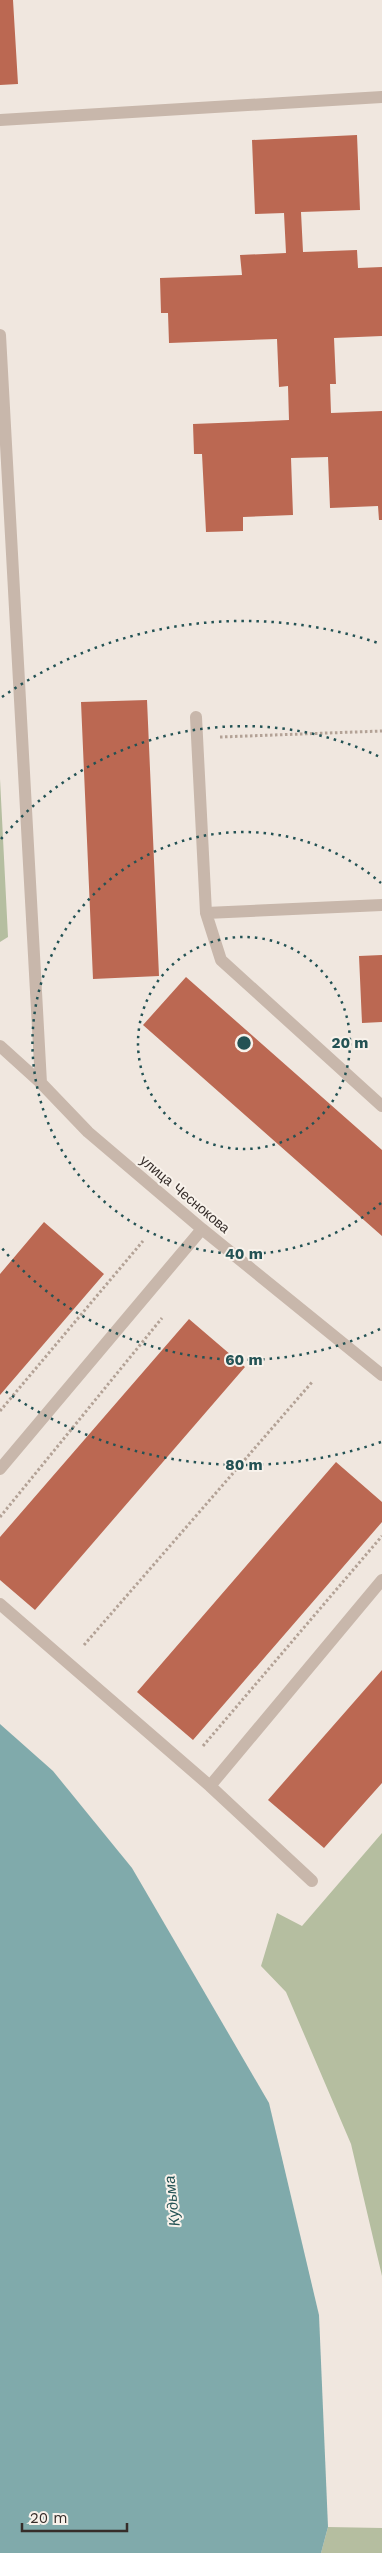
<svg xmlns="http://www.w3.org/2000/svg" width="382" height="2553" font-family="'Work Sans',sans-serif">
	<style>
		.green { fill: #b5bea0 }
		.water { fill: #80aaab }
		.building { fill: #bb6852 }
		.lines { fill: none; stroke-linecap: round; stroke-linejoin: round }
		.path { stroke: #b3a296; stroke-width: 3; stroke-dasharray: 2.5 2.5; stroke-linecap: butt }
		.minor { stroke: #c8b7ab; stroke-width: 12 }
		.ring { fill: none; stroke: #235254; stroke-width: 2.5; stroke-dasharray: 2.5 5 }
		.labels { text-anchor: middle; stroke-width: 4; stroke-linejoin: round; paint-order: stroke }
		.street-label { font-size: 14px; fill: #362d2a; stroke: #f8f2eb }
		.water-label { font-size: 15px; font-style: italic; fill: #235254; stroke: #f8f2eb }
		.centre { fill: #235254; stroke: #f8f2eb; stroke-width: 2.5 }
		.ring-label { font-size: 15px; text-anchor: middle; font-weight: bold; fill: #235254; stroke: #f8f2eb; stroke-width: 4; stroke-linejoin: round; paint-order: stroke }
	</style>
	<rect width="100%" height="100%" fill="#f0e7df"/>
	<!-- green -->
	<path class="green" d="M0,779L8,937L0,942Z
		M382,1833V2276L351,2144L286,1992L261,1966L277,1913L302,1926Z
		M328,2527L382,2528V2553H321Z"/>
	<!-- water -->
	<path class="water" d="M0,1724L53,1771L132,1868L269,2103L319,2315L328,2527L321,2553H0Z"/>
	<!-- building -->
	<path class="building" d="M0,0H13L18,84L0,85Z
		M357,135L360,210L301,212L303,252L357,250L358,268L382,267V336L334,338L336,384H330L331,413L382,411V520H379L378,506L330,508L328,457L291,458L293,515L243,517V531L206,532L202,454H194L193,424L289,420L288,386L279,387L277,339L169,343L168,313H161L160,278L242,275L240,255L286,253L284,213L255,214L252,140Z
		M147,700L159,976L93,979L81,702Z
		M382,955V1022L362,1023L359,956Z
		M186,977L382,1150V1236L143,1025Z
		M44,1222L104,1274L0,1395V1274Z
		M189,1319L245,1367L35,1610L0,1580V1537Z
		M336,1462L382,1502V1522L193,1740L137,1692Z
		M382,1670V1783L324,1848L268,1800Z"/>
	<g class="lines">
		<!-- path -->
		<path class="path" d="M220,737L382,731
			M0,1411L143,1241
			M0,1517L162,1318
			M84,1645L313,1381
			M203,1746L382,1536"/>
		<!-- minor -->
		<path class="minor" d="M0,120L382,97
			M0,335L41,1083
			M196,717L206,913L382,905
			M206,913L221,960L382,1106
			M0,1046L41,1083L88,1132L202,1229L382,1375
			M0,1469L202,1229
			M0,1604L210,1786L312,1881
			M210,1786L382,1580"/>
	</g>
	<!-- distance rings -->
	<g class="ring">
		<circle cx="244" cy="1043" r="106"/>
		<path d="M381 1203A211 211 0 1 1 381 883"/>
		<path d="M380 1329A317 317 0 0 1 1 1247M1 839A317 317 0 0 1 380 757"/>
		<path d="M381 1442A422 422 0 0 1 2 1389M2 697A422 422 0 0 1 381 644"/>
	</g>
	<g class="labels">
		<!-- street labels -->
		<g class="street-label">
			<text transform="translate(185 1194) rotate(40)" y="5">улица Чеснокова</text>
		</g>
		<!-- water labels -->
		<g class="water-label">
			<text transform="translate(172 2201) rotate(-96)" y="5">Кудьма</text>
		</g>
	</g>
	<circle cx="244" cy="1043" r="8" class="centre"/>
	<g class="ring-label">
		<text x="350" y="1048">20 m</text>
		<text x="244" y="1259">40 m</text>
		<text x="244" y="1365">60 m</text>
		<text x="244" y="1470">80 m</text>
	</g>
	<!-- scale -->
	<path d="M22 2523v8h105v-8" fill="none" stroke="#362d2a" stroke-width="2.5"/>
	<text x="30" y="2523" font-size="15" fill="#362d2a" stroke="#f8f2eb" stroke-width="4" paint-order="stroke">20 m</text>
</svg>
